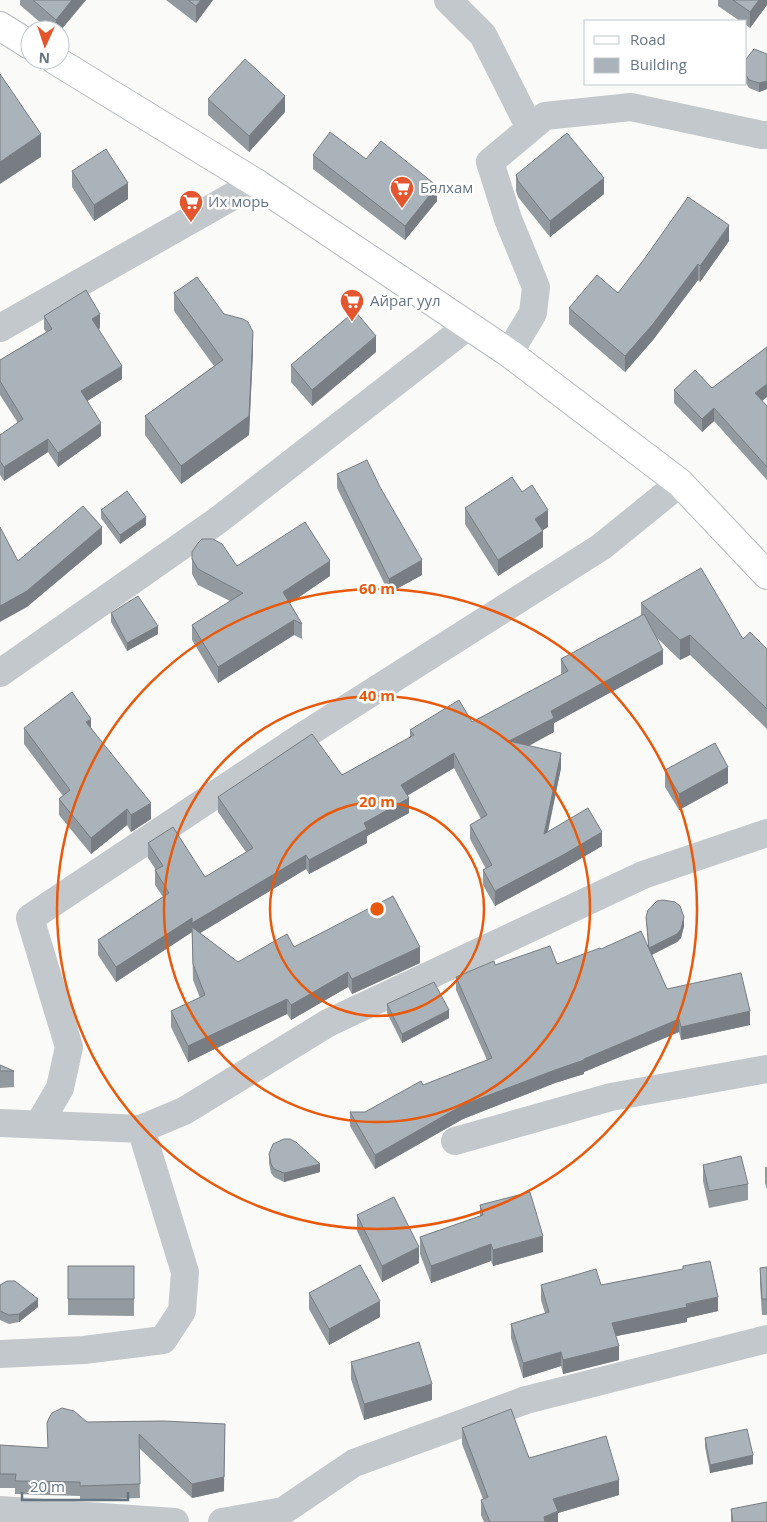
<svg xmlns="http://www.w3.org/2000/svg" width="767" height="1522" font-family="'Open Sans',sans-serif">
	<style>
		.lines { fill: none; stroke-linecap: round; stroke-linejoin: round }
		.major-casing { stroke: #b5babe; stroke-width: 30 }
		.minor { stroke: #c3c8cc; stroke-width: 28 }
		.major { stroke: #fff; stroke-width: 28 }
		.wall { fill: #929a9f }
		.shaded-wall { fill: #777d82 }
		.building { fill: #aab3b9; stroke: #777d82 }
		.ring { fill: none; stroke: #e8590c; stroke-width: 2.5 }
		.labels { text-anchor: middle; stroke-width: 5; stroke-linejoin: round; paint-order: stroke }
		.poi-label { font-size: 15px; fill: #657683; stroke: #fff; text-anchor: start }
		.centre { fill: #e8590c; stroke: #fff; stroke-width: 2.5 }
		.ring-label { font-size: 15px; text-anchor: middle; font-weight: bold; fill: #e8590c; stroke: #fff; stroke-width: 5; stroke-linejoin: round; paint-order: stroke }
	</style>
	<rect width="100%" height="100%" fill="#fafaf8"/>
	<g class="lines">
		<defs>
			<path id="major" d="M0,26L30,45
				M55,60L256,183L509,353L680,483L767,575"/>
		</defs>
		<!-- major casing -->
		<use href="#major" class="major-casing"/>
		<!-- minor -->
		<path class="minor" d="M448,0L483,35L530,128
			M0,328L256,183
			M509,353L533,313L536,287L508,219L490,162L545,116L631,107L762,135H767
			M0,673L217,521L468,326
			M0,1123L141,1129L184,1111L328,1023L643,875L767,833
			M39,1124L60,1088L69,1047L30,918L303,736L601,547L680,483
			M455,1141L611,1097L767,1069
			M0,1354L84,1350L163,1340L182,1311L185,1272L141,1129
			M0,1510L175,1522
			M222,1522L283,1511L354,1463L526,1400L767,1339"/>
		<!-- major -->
		<use href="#major" class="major"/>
	</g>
	<!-- wall -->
	<path class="wall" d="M20,0H86L60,31V30H49L20,5Z
		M166,0H213L196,23Z
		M718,0H767V5L750,28L746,25V21H740L718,6Z
		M767,54V89L759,92L749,88L746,83V59Z
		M208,99L285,112L249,152L208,115Z
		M313,155L366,159L437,201L405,240L313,169Z
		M72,171L128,199L94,221L72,187Z
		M516,175L604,194L550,237L518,197L516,191Z
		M729,241L700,282L698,280L653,340L625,372L569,324V308L618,293Z
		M174,293L224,314L253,351L249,435L181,484L145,435V416L214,366L174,311Z
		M44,316L100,328L99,329L122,379L87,401L101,436L58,467L48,452L4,481L0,475V435L18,423L0,395V360L46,332L44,329Z
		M767,347V397L762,401L767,406V480L714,421L702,432L674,403V390L712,388Z
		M376,352L312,406L291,382V365Z
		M337,474L422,575L389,593L337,488Z
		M522,492L548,527L543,530V547L498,576L465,524V508Z
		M101,510L146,525L120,544L101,518Z
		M192,552L237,566L330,576L290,603L302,624V639L294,635L218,683L192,640V625L230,601L198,585L192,574Z
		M641,603L743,639L767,649V729L690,655L680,660L657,638L663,664L554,723V732L529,746L561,768L548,832L602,846L563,869L495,906L483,885V870L486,869L470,839V825L481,819L454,768L407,796L409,813L367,836V843L309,874L306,869L200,933L238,962L294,947L420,963L352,994L348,987L291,1020L287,1014L188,1062L171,1027V1011L200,998L193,980L192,932L116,982L98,955V940L163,897L155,885V870H156L148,858V843L205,877L246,852L218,812V797L342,775L410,737V730L472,722L562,675L561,673V659L641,616Z
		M111,613L158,634L127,651L111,622Z
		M24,728H91L151,819L131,832L127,825L91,854L59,815V799L63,796L24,744Z
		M665,770L728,783L679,810L665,787Z
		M646,917L684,926L681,938L677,942L652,955L667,989L750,1025L681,1040L679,1032L584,1072V1074L555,1083L463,1119L375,1169L350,1126V1112H365L487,1060L456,990V977L495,965L557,964L601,949L648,946Z
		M387,1004L449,1018L402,1043L387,1013Z
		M0,1065L14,1071V1087L0,1088Z
		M269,1154L320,1172L284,1182L274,1177L271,1173L269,1163Z
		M703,1165L748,1184V1200L709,1208L703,1181Z
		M765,1167H767V1189L765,1183Z
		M480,1205L543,1252L493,1266L491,1261L431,1283L420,1254V1237L480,1216Z
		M357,1215L419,1263L382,1282L357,1231Z
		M68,1266H134V1316L68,1315Z
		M683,1266L718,1311L687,1318V1322L616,1336L619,1360L563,1374L561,1366L523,1378L511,1338V1324L545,1313L541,1300V1285H601L683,1269Z
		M767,1267V1315H762L760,1284V1268Z
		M0,1285L38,1307L19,1322L9,1324L0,1320Z
		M309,1293L380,1317L329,1345L309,1309Z
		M351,1362L432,1400L364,1420L351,1379Z
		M164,1421L224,1491L192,1498L139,1448L140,1498L80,1500V1496L15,1494V1488H0V1445L47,1448L87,1422Z
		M462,1428L529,1458L619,1495L558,1513V1522H484L481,1515V1500L483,1499L462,1444Z
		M705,1438L753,1464L710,1473L705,1447Z
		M731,1509L767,1522H731Z"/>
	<!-- shaded-wall -->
	<path class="shaded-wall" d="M72,0H86L60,31V30H56V20Z
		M201,0H213L196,23V6Z
		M759,0H767V5L750,28V12Z
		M767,81V89L759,92V83Z
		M285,96V112L249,152V136Z
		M41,134V157L0,184V162Z
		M604,178V194L550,237V221Z
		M128,183V199L94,221V205Z
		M437,186V201L405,240V226Z
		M729,225V241L700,282V266Z
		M698,264V280L653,340L625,372V356Z
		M100,314V328L92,333V319Z
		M253,332V351L249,435L181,484V466Z
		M376,336V352L312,406V390Z
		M122,366V379L81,405V391Z
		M767,384V397L755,406V393Z
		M714,408V421L702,432V419Z
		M101,423V436L58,467V453Z
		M48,439V452L4,481V467Z
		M548,510V527L535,535V519Z
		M146,517V525L120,544V535Z
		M102,527V544L27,607L0,622V606Z
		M543,531V547L498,576V560Z
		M422,560V575L389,593V579Z
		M330,561V576L283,608V592Z
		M294,620V635L218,683V667Z
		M158,626V634L127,651V643Z
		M690,635V655L680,660V640Z
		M663,650V664L554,723V732L509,756V741L551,711Z
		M91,719V735L86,722Z
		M454,753V768L401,799V785Z
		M561,753V768L544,849V834Z
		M728,767V783L679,810V794Z
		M409,798V813L367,836V843L309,874V860L364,823Z
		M151,803V819L131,832V815Z
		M127,809V825L91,854V838Z
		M602,832V846L563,869L495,906V891Z
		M306,855V869L192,938V923Z
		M684,917V926L681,938L677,942L649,956V948Z
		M192,918V932L116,982V967Z
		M420,947V963L352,994V979Z
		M348,972V987L291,1020V1005Z
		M287,999V1014L188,1062V1046Z
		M449,1010V1018L402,1043V1034Z
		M750,1011V1025L681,1040V1027Z
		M679,1019V1032L584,1072V1074L555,1083L463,1119L375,1169V1155L463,1105L584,1059Z
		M320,1164V1172L284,1182V1173Z
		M543,1236V1252L493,1266V1250Z
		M491,1244V1261L431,1283V1266Z
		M419,1247V1263L382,1282V1266Z
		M718,1297V1311L687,1318V1322L612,1337V1323Z
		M38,1299V1307L19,1322V1314Z
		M380,1301V1317L329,1345V1329Z
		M619,1346V1360L563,1374V1360Z
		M561,1352V1366L523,1378V1363Z
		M432,1384V1400L364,1420V1404Z
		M225,1424L224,1491L192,1498V1484Z
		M753,1455V1464L710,1473V1465Z
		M619,1480V1495L558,1513V1522H544V1517L553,1499Z"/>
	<!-- building -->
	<path class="building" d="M33,0H72L56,20Z
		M188,0H201L196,6Z
		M733,0H759L750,12Z
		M754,49L767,54V81L759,83L749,80L746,75V59Z
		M245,59L285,96L249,136L208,99Z
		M0,74L41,134L0,162Z
		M330,132L366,159L381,141L437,186L405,226L313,155Z
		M567,133L604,178L550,221L518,181L516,175Z
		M106,149L128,183L94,205L72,171Z
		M688,197L729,225L700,266L698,264L653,324L625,356L569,308L597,275L618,293L645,258Z
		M197,277L224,314L243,319L248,322L253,332L249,416L181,466L145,416L223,360L174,293Z
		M86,290L100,314L92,319L122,366L81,391L101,423L58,453L48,439L4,467L0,461V435L23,419L0,381V360L52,329L44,316Z
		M355,311L376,336L312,390L291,365Z
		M767,347V384L755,393L767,406V467L714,408L702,419L674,390L695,370L712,388Z
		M367,460L380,487L422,560L389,579L337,474Z
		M512,477L522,492L532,485L548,510L535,519L543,531L498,560L465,508Z
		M127,491L146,517L120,535L101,510Z
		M83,506L102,527L27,591L0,606V527L18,561Z
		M305,522L330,561L283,592L302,624L294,620L218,667L192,625L243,593L198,569L192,559V552L198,543L202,539H213L222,544L237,566Z
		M701,568L743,639L750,632L767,649V709L690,635L680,640L641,603Z
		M138,596L158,626L127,643L111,613Z
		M644,614L663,650L551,711L554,718L509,741L561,753L544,834L588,808L602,832L563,855L495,891L483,870L492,865L470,825L487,815L454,753L401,785L409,798L364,823L367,829L309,860L306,855L192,923V918L116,967L98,940L169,893L155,870L163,866L148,843L173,827L205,877L253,848L218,797L312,734L342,775L414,735L410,730L459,700L472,722L568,671L561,659Z
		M72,692L91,719L86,722L151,803L131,815L127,809L91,838L59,799L70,790L24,728Z
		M715,743L728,767L679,794L665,770Z
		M393,896L420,947L352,979L348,972L291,1005L287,999L188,1046L171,1011L205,995L193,964L192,927L238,962L287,934L294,947Z
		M663,900L675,902L680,906L684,917L681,929L677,934L649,948L646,917L648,910L657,901Z
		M641,931L667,989L741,973L750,1011L681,1027L679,1019L584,1059V1060L555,1070L463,1105L375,1155L350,1112H365L421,1081L423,1085L492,1058L456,977L494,961L495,965L550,946L557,964L600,948L601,949Z
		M434,982L449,1010L402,1034L387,1004Z
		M0,1065L14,1071H0Z
		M284,1139H290L296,1142L320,1164L284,1173L274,1169L271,1164L269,1154L273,1144Z
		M741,1156L748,1184L709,1191L703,1165Z
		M530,1192L543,1236L493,1250L491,1244L431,1266L420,1237L483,1215L480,1205Z
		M394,1197L419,1247L382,1266L357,1215Z
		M710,1261L718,1297L686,1304L687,1307L612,1323L619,1346L563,1360L561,1352L523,1363L511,1324L549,1312L541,1285L596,1269L601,1285L683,1269V1266Z
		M360,1265L380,1301L329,1329L309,1293Z
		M68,1266H134V1299H68Z
		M767,1267V1299H762L760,1268Z
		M7,1281H15L38,1299L19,1314L9,1315L0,1311V1285Z
		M419,1342L432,1384L364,1404L351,1362Z
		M62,1408L74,1411L87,1422L164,1421L225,1424L224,1477L192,1484L139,1434L140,1484L80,1486V1482L15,1481L16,1474H0V1445L48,1448L47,1423L49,1418L52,1413Z
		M511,1409L529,1458L606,1436L619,1480L553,1499L558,1511L544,1517L545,1522H490L481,1500L488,1497L462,1428Z
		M747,1429L753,1455L710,1465L705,1438Z
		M767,1502V1522H733L731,1509Z"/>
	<!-- distance rings -->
	<g class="ring">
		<circle cx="377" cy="909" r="107"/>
		<circle cx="377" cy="909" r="213"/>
		<circle cx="377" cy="909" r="320"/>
	</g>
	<!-- icons -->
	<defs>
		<symbol id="supermarket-pin" viewBox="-11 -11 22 30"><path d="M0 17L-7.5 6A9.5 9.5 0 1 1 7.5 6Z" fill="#e4572e" stroke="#fff"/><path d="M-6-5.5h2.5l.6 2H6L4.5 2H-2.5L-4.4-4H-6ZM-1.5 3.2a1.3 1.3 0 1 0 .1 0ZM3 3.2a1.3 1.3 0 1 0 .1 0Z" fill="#fff"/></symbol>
	</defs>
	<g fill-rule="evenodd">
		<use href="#supermarket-pin" x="388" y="174" width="28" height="38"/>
		<use href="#supermarket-pin" x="177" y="188" width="28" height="38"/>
		<use href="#supermarket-pin" x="338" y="287" width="28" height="38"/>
	</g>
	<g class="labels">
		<!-- poi labels -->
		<g class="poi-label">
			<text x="420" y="193">Бялхам</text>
			<text x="208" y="207">Их морь</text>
			<text x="370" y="306">Айраг уул</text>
		</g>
	</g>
	<circle cx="377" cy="909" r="8" class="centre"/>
	<g class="ring-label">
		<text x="377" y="594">60 m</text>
		<text x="377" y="701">40 m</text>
		<text x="377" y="807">20 m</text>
	</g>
	<!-- legend -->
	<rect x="584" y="20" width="162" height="65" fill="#ffffff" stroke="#c1c8cd"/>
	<rect x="594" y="36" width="25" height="8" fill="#ffffff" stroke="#c1c8cd"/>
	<text x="630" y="45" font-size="15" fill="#657683">Road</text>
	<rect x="594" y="58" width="25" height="15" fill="#aab3b9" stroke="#c1c8cd"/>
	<text x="630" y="70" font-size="15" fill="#657683">Building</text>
	<!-- north arrow -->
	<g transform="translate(45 45) rotate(183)"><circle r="24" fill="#ffffff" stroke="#c1c8cd"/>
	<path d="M0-4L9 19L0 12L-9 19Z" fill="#e4572e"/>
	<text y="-8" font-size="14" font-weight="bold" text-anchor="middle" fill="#657683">N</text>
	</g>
	<!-- scale -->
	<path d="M22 1492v8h106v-8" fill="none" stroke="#657683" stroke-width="2.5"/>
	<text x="30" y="1492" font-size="15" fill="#657683" stroke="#ffffff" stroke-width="4" paint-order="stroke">20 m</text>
</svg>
